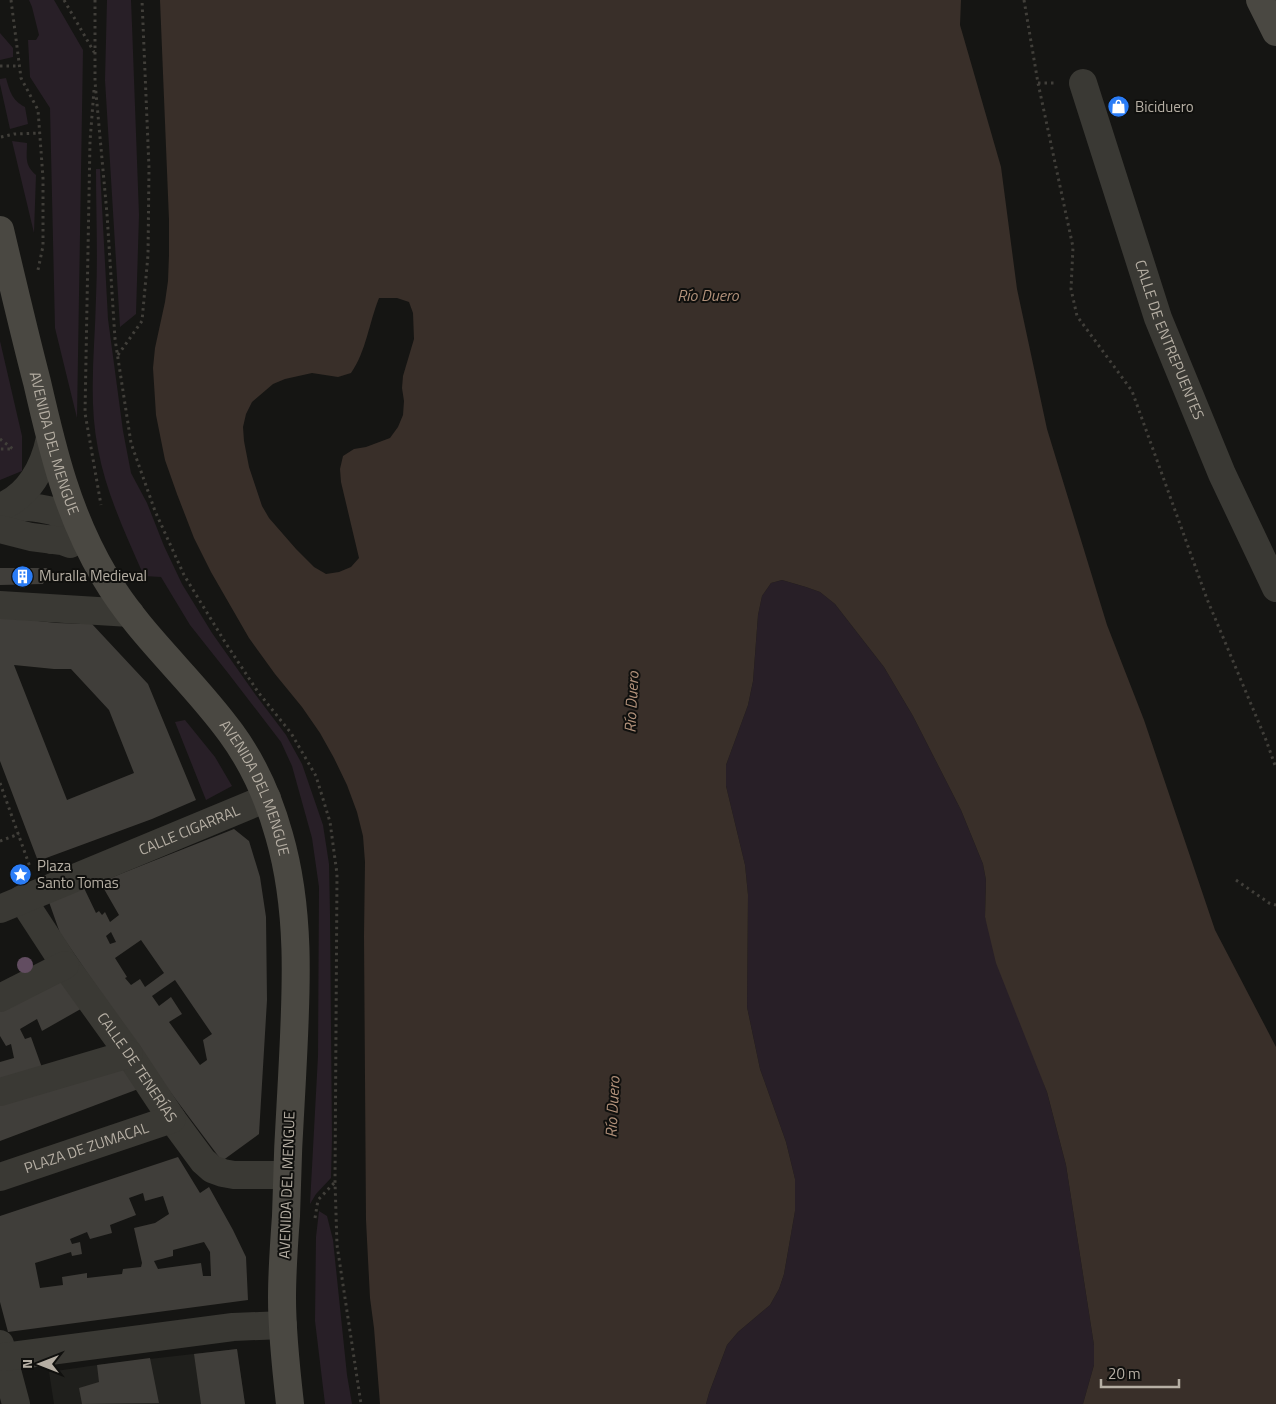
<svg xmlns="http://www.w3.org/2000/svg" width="1276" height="1404" font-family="'Titillium Web',sans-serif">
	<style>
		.built { fill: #1f1f1c }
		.green { fill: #281f27 }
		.water { fill: #392f29; fill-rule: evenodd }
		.building { fill: #403e3a; fill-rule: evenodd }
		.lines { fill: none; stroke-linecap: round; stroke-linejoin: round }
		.path { stroke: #413f3a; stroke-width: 3; stroke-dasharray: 2.5 4; stroke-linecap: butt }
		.street { stroke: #3a3934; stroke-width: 28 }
		.secondary { stroke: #4a4842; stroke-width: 28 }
		.tree { fill: #624d61 }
		.labels { text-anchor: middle; stroke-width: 4; stroke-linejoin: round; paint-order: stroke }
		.poi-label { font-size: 15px; fill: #b6afa4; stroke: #10100e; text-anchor: start }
		.street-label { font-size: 15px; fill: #b6afa4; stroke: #10100e }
		.water-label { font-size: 16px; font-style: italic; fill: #b2917a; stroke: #10100e }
	</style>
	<rect width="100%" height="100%" fill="#151513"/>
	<!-- built -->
	<path class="built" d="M237,1349L245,1404H54L49,1372L97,1365Z"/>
	<!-- green -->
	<path class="green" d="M29,0H54L83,50L77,418L55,328L50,108L30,77L28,40H36L39,35L32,7Z
		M107,0H131L132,25L139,215L136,314L120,327L105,80Z
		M0,33L13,48V57L0,60Z
		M6,78C10,92 12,100 25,107L28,124L10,129L0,84V79Z
		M12,141L27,143C27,157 24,165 36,175L34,233Z
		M96,169H100L108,319L123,431L131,473L147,503L164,546L182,584L212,633L255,694L286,735L302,764L323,825L329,864L330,914L332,1138L331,1178L316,1194L310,1204L318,1056L319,887L312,838L292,766L281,742L228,673L190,625L161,577L144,576C126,535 106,493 98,449C88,399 95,348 96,298C98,255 96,212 96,169Z
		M0,341L22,436V471L0,480Z
		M782,580L806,587L820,592L835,604L884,667L913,716L961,810L983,864L986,880L985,917L1047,1092L1066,1165L1094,1345V1365L1083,1404H706L709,1393L727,1345L738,1332L770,1305L779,1289L784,1274L795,1211V1179L786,1142L760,1069L747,1007L748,895L745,865L726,786V765L748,705L753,681L758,615L762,596L771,583Z
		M185,720L215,757L232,786L206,800L175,722Z
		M319,1211L327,1216L333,1240L347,1375L352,1404H325L315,1321L316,1237Z"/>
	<!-- water -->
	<path class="water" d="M160,0H961L960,25L1001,167L1017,289L1047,429L1107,625L1144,720L1215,930L1276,1047V1404H1083L1094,1365V1345L1066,1165L1047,1092L996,963L985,917L986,880L983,864L961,810L913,716L884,667L835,604L820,592L806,587L782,580L771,583L762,596L758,615L753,681L748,705L726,765V786L745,865L748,895L747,1007L760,1069L786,1142L795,1179V1211L784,1274L779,1289L770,1305L738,1332L727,1345L709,1393L706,1404H380L374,1328L370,1298L366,1220L364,936L365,862L363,836L357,812L347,785L334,758L320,733L302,707L275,674L249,638L211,572L194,538L177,494L165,460L156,415L153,368L155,348L165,302L168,281L169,255V220ZM379,298H397L409,302L413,313L414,339L403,376L402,388L404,401L403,415L398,427L390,438L366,447L354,449L343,456L340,469L341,482L359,558L351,567L339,572L326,574L314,567L296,549L269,518L262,506L249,467L244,441L243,427L246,414L252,402L273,384L285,379L312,373L338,377L351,373C366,352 369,323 379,298Z"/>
	<!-- building -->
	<path class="building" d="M0,568H49L43,584L0,585Z
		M0,617L57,623L92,624L148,684L196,800L152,819L38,861L0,761ZM14,665L54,669H71L109,710L134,773L67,800Z
		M234,829L249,841L260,877L266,917L267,1000L259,1134L222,1161L156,1073L60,933L49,902L84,888L96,913L99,911L102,915L105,912L110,922L119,915L100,882ZM111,932L116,942L110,944L106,936ZM141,940L164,973L145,987L140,979L131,985L125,978L127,977L115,958ZM175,980L212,1034L203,1040L207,1060L200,1065L169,1022L182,1014L171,997L159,1006L152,996Z
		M62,972L86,1006L42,1031L37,1019L20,1029L25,1039L31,1037L45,1076L0,1084V1062L14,1058L11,1044L6,1046L0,1036V1006Z
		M126,1063L141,1088L0,1141V1102Z
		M178,1157L200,1193L209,1187L233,1230L246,1257L248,1300L8,1332L0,1302V1216ZM143,1193L145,1201L163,1196L169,1214L155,1223L134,1228L142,1263L141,1267L123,1269L122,1274L87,1278V1273L62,1277L63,1285L40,1288L35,1263L71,1252L72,1256L82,1254L80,1242L72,1244L70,1239L87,1232L90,1239L112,1233L110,1225L136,1215L129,1198ZM204,1242L210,1252L211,1276H203L201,1263L158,1269L154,1261L173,1256V1250Z
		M237,1349L245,1404H201L194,1354Z
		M150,1358L159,1403L82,1404L79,1388L99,1382L97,1365Z"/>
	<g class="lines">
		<!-- path -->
		<path class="path" d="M11,0L21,78L38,110L43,178V246L38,270
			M64,0L94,52
			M95,0V82L107,214L115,339L131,443L155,511L184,575L225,642L258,692L291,733L316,776L330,822L337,874L335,1182L337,1245L361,1404
			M1024,0L1038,83L1073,247L1071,289L1077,316L1132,391L1207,599L1266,740L1276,768
			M0,66H19
			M1038,83H1057
			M94,90L90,141L85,413L101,505
			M1,137L14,134L40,133
			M118,355L142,321L148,255L149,168L142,0
			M0,439L13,449H0
			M0,783L30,867
			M0,841L19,834
			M1236,880L1269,903L1276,905
			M315,1218L318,1200L335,1182"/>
		<!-- street -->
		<g class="street">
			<path id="s1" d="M1083,83L1158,318L1222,474L1276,588"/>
			<path d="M0,507C26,506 54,507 76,521C69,531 63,536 52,540"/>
			<path d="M0,507C29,496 44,467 50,438"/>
			<path d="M0,529L31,537L62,541L70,544"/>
			<path d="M0,605L130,613"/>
			<path id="s2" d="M22,899L65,965L129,1054L172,1119L203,1161L212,1169L223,1173L234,1175H287"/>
			<path id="s3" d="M0,909L267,798"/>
			<path d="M0,998L65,965"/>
			<path d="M0,1092L129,1054"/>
			<path id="s4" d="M0,1177L172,1119"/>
			<path d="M0,1344L16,1404"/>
			<path d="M4,1357L233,1327L283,1325"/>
		</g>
		<!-- secondary -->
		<g class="secondary">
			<path d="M1260,0L1276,32"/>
			<path id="s5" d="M0,230C12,281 24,332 37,382C53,452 68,515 105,577C139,635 192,679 231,733C253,763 269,799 279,835C302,914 296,997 292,1078C289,1124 287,1170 286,1216C284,1243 282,1270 282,1298C282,1333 286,1369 290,1404"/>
		</g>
	</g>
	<!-- trees -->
	<circle class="tree" cx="25" cy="965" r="8"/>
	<!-- icons -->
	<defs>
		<symbol id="shop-disc" viewBox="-11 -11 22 22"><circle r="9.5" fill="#2a7cf6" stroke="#10100e"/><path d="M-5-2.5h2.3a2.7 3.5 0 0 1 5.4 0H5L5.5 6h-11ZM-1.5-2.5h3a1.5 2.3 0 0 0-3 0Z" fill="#fff"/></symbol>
		<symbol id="building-disc" viewBox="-11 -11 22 22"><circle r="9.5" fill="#2a7cf6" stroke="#10100e"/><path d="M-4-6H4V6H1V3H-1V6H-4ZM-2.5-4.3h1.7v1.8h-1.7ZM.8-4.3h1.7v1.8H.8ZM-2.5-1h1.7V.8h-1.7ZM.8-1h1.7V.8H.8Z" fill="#fff"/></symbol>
		<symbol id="sight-disc" viewBox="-11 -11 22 22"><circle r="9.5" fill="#2a7cf6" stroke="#10100e"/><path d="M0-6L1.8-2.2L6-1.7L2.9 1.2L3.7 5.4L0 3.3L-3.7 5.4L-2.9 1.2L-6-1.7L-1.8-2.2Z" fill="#fff"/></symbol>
	</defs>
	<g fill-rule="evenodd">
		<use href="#shop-disc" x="1106" y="94" width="25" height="25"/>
		<use href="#building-disc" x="10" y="564" width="25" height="25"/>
		<use href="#sight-disc" x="8" y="862" width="25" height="25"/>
	</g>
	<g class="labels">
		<!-- poi labels -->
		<g class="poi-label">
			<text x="1135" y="112">Biciduero</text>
			<text x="39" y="581">Muralla Medieval</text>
			<text x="37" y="871">Plaza<tspan x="37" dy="17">Santo Tomas</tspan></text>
		</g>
		<!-- street labels -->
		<g class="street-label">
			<text dy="5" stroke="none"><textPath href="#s1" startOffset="271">CALLE DE ENTREPUENTES</textPath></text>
			<text dy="5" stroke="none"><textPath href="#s5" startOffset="220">AVENIDA DEL MENGUE</textPath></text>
			<text dy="5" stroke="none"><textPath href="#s5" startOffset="625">AVENIDA DEL MENGUE</textPath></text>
			<text dy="5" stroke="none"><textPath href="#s3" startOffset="205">CALLE CIGARRAL</textPath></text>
			<text dy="5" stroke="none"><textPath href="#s2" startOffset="204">CALLE DE TENERÍAS</textPath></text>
			<text dy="5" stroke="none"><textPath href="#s4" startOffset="91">PLAZA DE ZUMACAL</textPath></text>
			<text transform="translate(287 1185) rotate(-88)" y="5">AVENIDA DEL MENGUE</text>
		</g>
		<!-- water labels -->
		<g class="water-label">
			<text x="708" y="301">Río Duero</text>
			<text transform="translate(631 702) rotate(-87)" y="6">Río Duero</text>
			<text transform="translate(612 1107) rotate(-87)" y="6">Río Duero</text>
		</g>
	</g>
	<!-- north arrow -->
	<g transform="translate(40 1364) rotate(270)" stroke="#10100e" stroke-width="4" paint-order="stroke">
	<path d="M0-4L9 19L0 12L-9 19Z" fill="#b6afa4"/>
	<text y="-8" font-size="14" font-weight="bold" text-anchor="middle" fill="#b6afa4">N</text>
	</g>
	<!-- scale -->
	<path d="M1101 1379v8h78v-8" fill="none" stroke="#b6afa4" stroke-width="2.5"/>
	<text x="1108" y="1379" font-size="15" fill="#b6afa4" stroke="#10100e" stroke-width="4" paint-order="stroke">20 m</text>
</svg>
